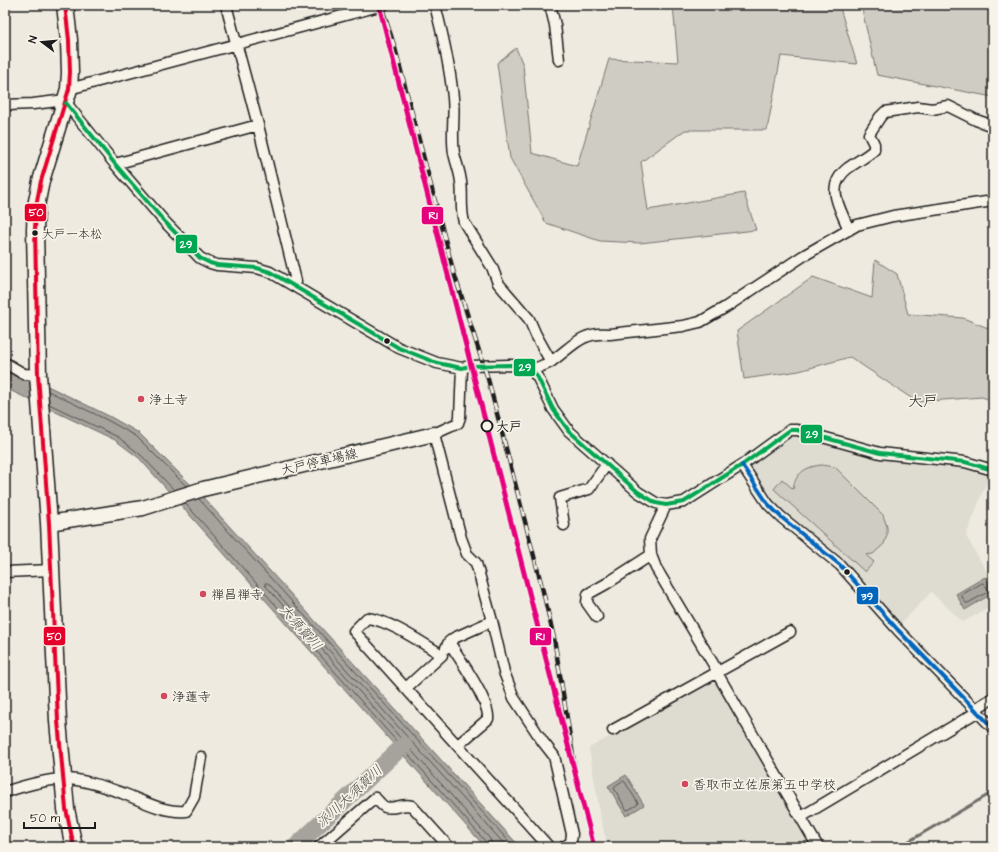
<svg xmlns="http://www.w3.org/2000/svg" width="998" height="852" font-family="'Architects Daughter','Klee One',sans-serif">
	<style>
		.built { fill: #dedbd1 }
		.green { fill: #cfccc3; stroke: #767470 }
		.water { fill: #a6a39d; stroke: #6f6d69 }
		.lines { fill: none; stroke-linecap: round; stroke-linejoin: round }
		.shore { stroke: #535250; stroke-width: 1 }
		.stream { stroke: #6f6d69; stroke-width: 3 }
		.river { stroke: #a6a39d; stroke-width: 17 }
		.minor-casing { stroke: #1c1c1c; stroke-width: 13 }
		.secondary-casing { stroke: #1c1c1c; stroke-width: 17 }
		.trunk-casing { stroke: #1c1c1c; stroke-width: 19 }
		.minor { stroke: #f7f3e8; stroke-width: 10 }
		.secondary { stroke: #f7f3e8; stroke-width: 14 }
		.trunk { stroke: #f7f3e8; stroke-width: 16 }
		.rail-casing { stroke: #1c1c1c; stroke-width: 4.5 }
		.rail { stroke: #f7f3e8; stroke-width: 3; stroke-dasharray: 9; stroke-linecap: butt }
		.bus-1-casing { stroke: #f7f3e8; stroke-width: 7 }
		.bus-2-casing { stroke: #f7f3e8; stroke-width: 7 }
		.bus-3-casing { stroke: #f7f3e8; stroke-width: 7 }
		.bus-1 { stroke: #e4002b; stroke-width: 4 }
		.bus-2 { stroke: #00a651; stroke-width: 4 }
		.bus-3 { stroke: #0065bd; stroke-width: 4 }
		.rail-1-casing { stroke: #f7f3e8; stroke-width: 8 }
		.rail-1 { stroke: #e5007d; stroke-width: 5 }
		.bus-dot { fill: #1c1c1c; stroke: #f7f3e8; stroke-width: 1.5 }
		.poi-dot { fill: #d1495b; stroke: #f7f3e8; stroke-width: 1.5 }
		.stop-dot { fill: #f7f3e8; stroke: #1c1c1c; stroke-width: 2 }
		.labels { text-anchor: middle; stroke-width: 3.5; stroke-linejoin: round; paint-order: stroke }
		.bus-label { font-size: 12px; fill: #1c1c1c; stroke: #f7f3e8; text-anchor: start }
		.poi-label { font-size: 13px; fill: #1c1c1c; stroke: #f7f3e8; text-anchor: start }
		.stop-label { font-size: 13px; font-weight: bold; fill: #1c1c1c; stroke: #f7f3e8; text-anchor: start }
		.street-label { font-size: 13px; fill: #1c1c1c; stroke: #f7f3e8 }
		.water-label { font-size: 14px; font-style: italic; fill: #535250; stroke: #f7f3e8 }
		.quarter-label { font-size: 15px; fill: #1c1c1c; stroke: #f7f3e8 }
		.line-badge { stroke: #f7f3e8; stroke-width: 1.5 }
		.badge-label { font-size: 11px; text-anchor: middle; font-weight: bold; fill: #fff }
	</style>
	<rect width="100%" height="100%" fill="#eeeae0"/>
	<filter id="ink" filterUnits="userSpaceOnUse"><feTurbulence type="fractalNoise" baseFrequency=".025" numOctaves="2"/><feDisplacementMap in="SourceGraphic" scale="8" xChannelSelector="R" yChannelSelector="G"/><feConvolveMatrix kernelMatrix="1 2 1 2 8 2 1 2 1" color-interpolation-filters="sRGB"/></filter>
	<g filter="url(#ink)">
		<!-- built -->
		<path class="built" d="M793,434L806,436L885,459L952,465L990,473L966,536L993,583V606L963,622L931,592L900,625L868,589L844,559L839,558L783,514L772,502L749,465Z
			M709,682L716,683L810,847H608L601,820L589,748Z"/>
		<!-- green -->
		<path class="green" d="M673,5H839L857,64L781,56L767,130H685L641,162L648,210L744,193L756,230L640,243L600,241L546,223L510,158L497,63L516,48L523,65L532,153L577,166L609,59L678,62Z
			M861,5H993V97L877,75Z
			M875,260L897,274L908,314L963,318L993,330V401L982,397L917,402L850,357L799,371L744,379L737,331L813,277L872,298Z
			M822,465L835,467L883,515L887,527V535L884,544L873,554L866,555L874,562L865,572L774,489L782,479L793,489C795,473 807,466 822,465Z"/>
		<!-- water -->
		<path class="water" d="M5,365L109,416L139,433L201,495L520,847H485L139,458L115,440L5,388Z
			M985,577L993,590V593L965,610L956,594Z
			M626,775L644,805L626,816L608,786Z"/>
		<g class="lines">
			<!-- shore -->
			<path class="shore" d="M48,391L107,420L136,436L186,486
				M49,404L118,437L142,456L174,490
				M199,499L514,847
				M185,503L487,843L488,847
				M983,583L988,589V592L968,603H966L962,597V595Z
				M623,781L625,782L638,803L637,805L628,810L626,809L614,788L615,786Z
				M493,847L490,839L265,585V583H268L507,847"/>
			<!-- stream -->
			<path class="stream" d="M899,847L993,792"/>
			<!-- river -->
			<path class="river" d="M295,847L404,745"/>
			<defs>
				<path id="minor" d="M226,5L258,125L296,281L295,285
					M435,5C443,36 450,66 453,98C455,116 451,134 454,153C456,163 460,172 461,182C463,196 460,208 464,222L492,267L498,283L529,319L536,335L551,362
					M550,5L555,25L559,60
					M69,89L383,5
					M66,103L115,164L164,221L200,258L210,263L217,265L257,268L270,272L399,348L437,363L462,368L469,366L510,365L522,366L532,370L538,378L553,409L569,431L638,492L656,503L666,505L684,502L742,465L790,430H797L880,453L965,462L993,470
					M5,105L33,104L66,100
					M115,164L258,125
					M849,230C840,207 824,187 848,168C856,162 866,157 874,150V144L869,134L880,117L885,112L918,107L932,109L948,106L976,120L993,126
					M5,363L24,374L38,375
					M462,368L460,417L458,423L434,434L461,538L467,554L476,563L492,621L504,672L514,698L543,742L554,756L572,834L571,842L564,847
					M532,370C538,367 546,365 552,361C573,346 582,331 610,334L683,326L700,322L726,307L803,256L857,225L893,216L993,201
					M742,465L768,504L781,517L840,565L898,630L993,728
					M666,505L650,539L651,555L656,568L715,667L717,673L818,847
					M564,525L560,498L589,489L607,464
					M5,572L52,570
					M597,617L587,603L588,594L606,584L651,555
					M449,642C459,658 490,701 488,719L458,745
					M446,648L449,642L454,638L492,621
					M406,688L442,655C422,643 389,620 367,618L354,631C419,703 484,775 549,847
					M975,709L993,698
					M613,730L790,632
					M5,792C23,786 43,780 62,779C80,778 105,787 122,793C143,801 164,813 186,811L194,797L201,757
					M801,817L977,712
					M319,847L375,798C378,800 382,806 385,807C393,810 402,803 412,806L449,847"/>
				<path id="secondary" d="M49,523L143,508L203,489L434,434"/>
				<path id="trunk" d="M65,5L69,40L70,72L69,89L41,181L36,206L35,230L38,375L49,523L58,721L66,809L74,847"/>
			</defs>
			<!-- minor casing -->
			<use href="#minor" class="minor-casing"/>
			<!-- secondary casing -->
			<use href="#secondary" class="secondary-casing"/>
			<!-- trunk casing -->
			<use href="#trunk" class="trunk-casing"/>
			<!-- minor -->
			<use href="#minor" class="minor"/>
			<!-- secondary -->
			<use href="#secondary" class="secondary"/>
			<!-- trunk -->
			<use href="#trunk" class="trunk"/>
			<defs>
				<path id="rail" d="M381,5L395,48L453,270L488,379L542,587L554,638L577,780"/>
			</defs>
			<!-- rail casing -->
			<use href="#rail" class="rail-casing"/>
			<!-- rail -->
			<use href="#rail" class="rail"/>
			<defs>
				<path id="bus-1" d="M65,5L69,40L70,72L69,89L41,181L36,206L35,230L38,375L49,523L58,721L66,809L74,847"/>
				<path id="bus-2" d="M66,103L115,164L164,221L200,258L210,263L217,265L257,268L270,272L399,348L437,363L462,368L469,366L510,365L522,366L532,370L538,378L553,409L569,431L638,492L656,503L666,505L684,502L742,465L790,430H797L880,453L965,462L993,470"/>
				<path id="bus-3" d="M742,465L768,504L781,517L840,565L898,630L993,728"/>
			</defs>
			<!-- bus-1 casing -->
			<use href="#bus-1" class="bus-1-casing"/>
			<!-- bus-2 casing -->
			<use href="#bus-2" class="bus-2-casing"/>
			<!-- bus-3 casing -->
			<use href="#bus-3" class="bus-3-casing"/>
			<!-- bus-1 -->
			<use href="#bus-1" class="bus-1"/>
			<!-- bus-2 -->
			<use href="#bus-2" class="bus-2"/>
			<!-- bus-3 -->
			<use href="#bus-3" class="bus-3"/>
			<defs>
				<path id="rail-1" d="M379,5L594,847"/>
			</defs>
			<!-- rail-1 casing -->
			<use href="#rail-1" class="rail-1-casing"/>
			<!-- rail-1 -->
			<use href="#rail-1" class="rail-1"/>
		</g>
	</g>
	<!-- markers -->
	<g class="bus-dot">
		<circle cx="35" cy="233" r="3.5"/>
		<circle cx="387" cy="341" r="3.5"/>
		<circle cx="847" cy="572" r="3.5"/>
	</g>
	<g class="poi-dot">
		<circle cx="141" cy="399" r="4"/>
		<circle cx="203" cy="594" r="4"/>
		<circle cx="164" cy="696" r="4"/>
		<circle cx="685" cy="784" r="4"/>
	</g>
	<circle class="stop-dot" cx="487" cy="426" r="5.5"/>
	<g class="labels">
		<!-- bus labels -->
		<g class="bus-label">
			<text x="42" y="238">大戸一本松</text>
		</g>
		<!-- poi labels -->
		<g class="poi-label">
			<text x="149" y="404">浄土寺</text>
			<text x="211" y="599">禅昌禅寺</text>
			<text x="172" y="701">浄蓮寺</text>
			<text x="693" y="789">香取市立佐原第五中学校</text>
		</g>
		<!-- stop labels -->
		<g class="stop-label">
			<text x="496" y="431">大戸</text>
		</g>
		<!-- street labels -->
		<g class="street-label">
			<text transform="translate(319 461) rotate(-13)" y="5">大戸停車場線</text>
		</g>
		<!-- water labels -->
		<g class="water-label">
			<text transform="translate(301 627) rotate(49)" y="5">大須賀川</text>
			<text transform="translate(349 796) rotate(-43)" y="5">派川大須賀川</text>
		</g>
		<!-- quarter labels -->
		<g class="quarter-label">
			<text x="923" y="406">大戸</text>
		</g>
	</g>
	<g class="line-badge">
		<rect x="24" y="203" width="23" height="19" rx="4" fill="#e4002b"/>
		<rect x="421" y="206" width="23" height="19" rx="4" fill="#e5007d"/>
		<rect x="175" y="234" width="23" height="20" rx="4" fill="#00a651"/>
		<rect x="513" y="358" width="23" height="19" rx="4" fill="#00a651"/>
		<rect x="800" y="424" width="23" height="20" rx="4" fill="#00a651"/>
		<rect x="856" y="586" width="23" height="19" rx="4" fill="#0065bd"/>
		<rect x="43" y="626" width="23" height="20" rx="4" fill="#e4002b"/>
		<rect x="529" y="627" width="23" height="19" rx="4" fill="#e5007d"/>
	</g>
	<g class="badge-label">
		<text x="36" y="216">50</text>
		<text x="433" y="219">R1</text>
		<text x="186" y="248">29</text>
		<text x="525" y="371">29</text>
		<text x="812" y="438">29</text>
		<text x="867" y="600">39</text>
		<text x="54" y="640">50</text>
		<text x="540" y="640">R1</text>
	</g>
	<!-- margin -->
	<rect width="998" height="852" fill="none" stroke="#f7f3e8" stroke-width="20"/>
	<rect x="10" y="10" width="978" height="832" fill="none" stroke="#1c1c1c" stroke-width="1.5" filter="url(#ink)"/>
	<!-- north arrow -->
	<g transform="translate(42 42) rotate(286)" stroke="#f7f3e8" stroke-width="3" paint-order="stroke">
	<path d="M0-3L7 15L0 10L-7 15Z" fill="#1c1c1c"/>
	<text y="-6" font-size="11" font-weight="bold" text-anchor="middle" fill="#1c1c1c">N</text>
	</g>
	<!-- scale -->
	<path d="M24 822v6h71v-6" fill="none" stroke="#1c1c1c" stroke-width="2"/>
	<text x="30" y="822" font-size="12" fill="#1c1c1c" stroke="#f7f3e8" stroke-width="3" paint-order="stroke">50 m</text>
</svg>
